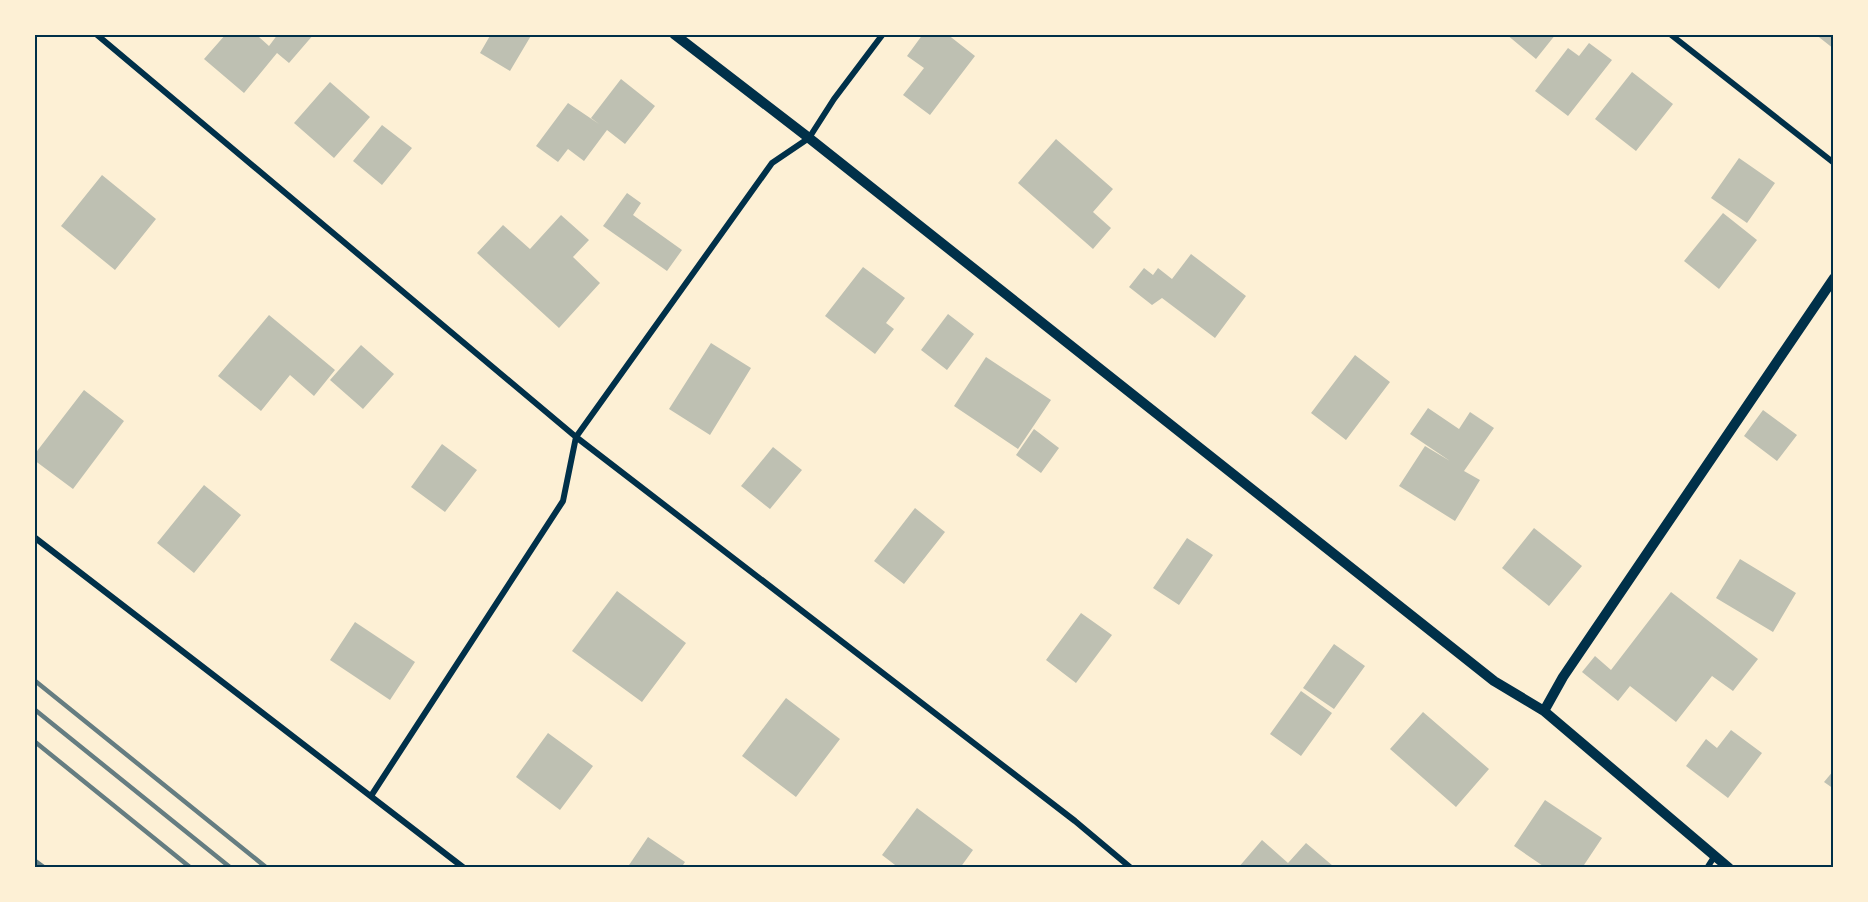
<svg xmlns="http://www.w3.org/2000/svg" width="1868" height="902" font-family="'Exo 2',sans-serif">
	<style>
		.building { fill: #bec0b2 }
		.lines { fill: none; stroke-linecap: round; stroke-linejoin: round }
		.minor { stroke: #003049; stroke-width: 6 }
		.tertiary { stroke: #003049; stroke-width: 10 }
		.rail { stroke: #657d81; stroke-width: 4.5 }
		.neatline { fill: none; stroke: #003049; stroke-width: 2 }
	</style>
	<rect width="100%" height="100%" fill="#fdf0d5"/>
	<!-- building -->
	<path class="building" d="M226,34H261L259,37L269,46L278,34H314L289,63L277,53L244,93L204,59Z
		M491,34H532L510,71L480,53Z
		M923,34H947L975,56L930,115L903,95L924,68L907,56Z
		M1506,34H1556L1536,59Z
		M1815,34H1834V49Z
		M1589,43L1612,60L1568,116L1535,91L1568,48L1579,56Z
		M1632,72L1673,104L1636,151L1595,119Z
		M621,79L655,106L625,144L607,130L584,161L568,149L558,162L536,146L568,103L599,124L591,118Z
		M330,82L370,117L334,158L294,123Z
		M382,125L412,148L382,185L353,161Z
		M1056,139L1113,189L1093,212L1111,228L1093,249L1018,183Z
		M1739,158L1775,183L1747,223L1711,198Z
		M102,175L156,219L115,270L61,226Z
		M627,193L641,203L633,215L682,250L667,271L603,226Z
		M1723,213L1757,240L1719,289L1684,261Z
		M561,215L589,240L573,257L600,283L559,328L477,253L503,225L530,249Z
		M1191,254L1246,296L1215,338L1162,298L1152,305L1129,287L1144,268L1153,275L1158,268L1172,279Z
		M863,267L905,298L886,323L894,329L875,354L825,316Z
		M948,314L974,334L947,370L921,350Z
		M269,315L335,370L314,396L290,375L261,411L218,376Z
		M711,343L751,368L710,435L669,409Z
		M361,345L394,374L363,409L330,380Z
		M1355,355L1390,382L1346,440L1311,413Z
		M986,357L1051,400L1018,449L954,406Z
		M84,390L124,421L73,489L34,460V455Z
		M1428,408L1459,429L1470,412L1494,428L1464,471L1480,480L1455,521L1399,486L1425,446L1450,461L1410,434Z
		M1763,410L1797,435L1777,461L1744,436Z
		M1034,429L1059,448L1041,473L1016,455Z
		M442,444L477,470L445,512L411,487Z
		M773,447L802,470L770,509L741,486Z
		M204,485L241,515L194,573L157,543Z
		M915,508L945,532L904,584L874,561Z
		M1534,528L1582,566L1549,606L1502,568Z
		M1187,538L1213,555L1179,605L1153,588Z
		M1740,559L1796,593L1773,632L1716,598Z
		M617,591L686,643L642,702L572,651Z
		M1671,592L1758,659L1733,691L1712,676L1676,722L1630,686L1618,701L1582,672L1595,656L1611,670Z
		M1081,613L1112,635L1076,683L1046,660Z
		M355,622L415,662L390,700L330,660Z
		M1334,644L1365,666L1334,709L1303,688Z
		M1301,691L1332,713L1301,756L1270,734Z
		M786,698L840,739L796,797L742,756Z
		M1423,712L1489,769L1456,807L1390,749Z
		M1731,730L1762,753L1728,798L1686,766L1706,739L1717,748Z
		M548,733L593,766L560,810L516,777Z
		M1834,770V789L1824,782Z
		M1545,800L1602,838L1582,868H1546L1514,846Z
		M917,808L973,850L960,868H899L882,855Z
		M648,837L685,862L681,868H627Z
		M1262,840L1288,863L1306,843L1333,866L1238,868Z"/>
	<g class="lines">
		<!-- minor -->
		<path class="minor" d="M96,34L576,437L1075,821L1131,868
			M1670,34L1834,163
			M34,537L464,868
			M371,796L563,501L576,437L772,163L809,138L834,99L883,34
			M1707,868L1714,857"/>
		<!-- tertiary -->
		<path class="tertiary" d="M674,34L809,138L1494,681L1544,711L1729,868
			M1544,711L1563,677L1834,278"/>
		<!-- rail -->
		<path class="rail" d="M34,680L267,868
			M34,709L231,868
			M34,741L191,868
			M34,860L45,868"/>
	</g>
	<!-- border -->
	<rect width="1868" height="902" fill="none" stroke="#fdf0d5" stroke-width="72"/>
	<rect x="36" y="36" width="1796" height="830" class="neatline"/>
</svg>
